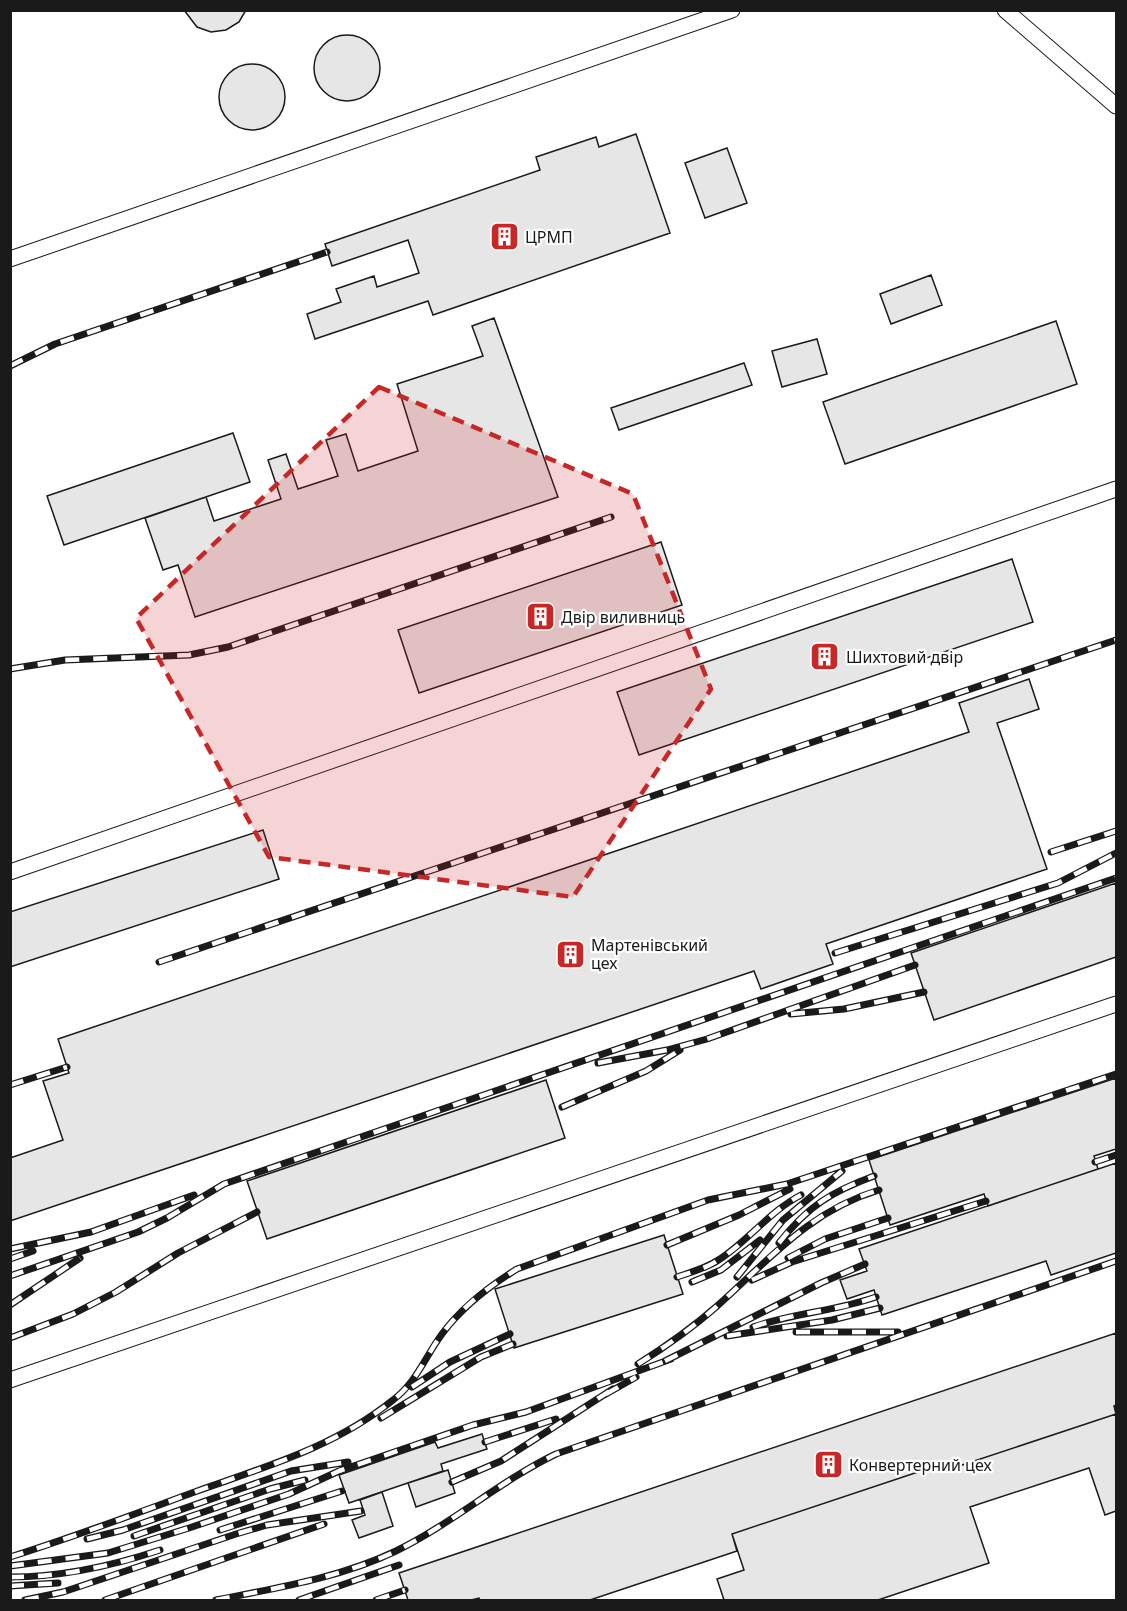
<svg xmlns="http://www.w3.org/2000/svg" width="1127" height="1611" font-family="'Noto Sans',sans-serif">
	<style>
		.building { fill: #e6e6e6; stroke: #1a1a1a; stroke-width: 1.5 }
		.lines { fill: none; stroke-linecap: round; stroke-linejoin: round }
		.minor-casing { stroke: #1a1a1a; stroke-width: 17 }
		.minor { stroke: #fff; stroke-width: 15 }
		.rail-casing { stroke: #1a1a1a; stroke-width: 7 }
		.rail { stroke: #fff; stroke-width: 4.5; stroke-dasharray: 14; stroke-linecap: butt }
		.marked { fill: #c62828; fill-opacity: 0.2; stroke: #c62828; stroke-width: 4.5; stroke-dasharray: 12 8; stroke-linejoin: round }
		.labels { text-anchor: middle; stroke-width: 4.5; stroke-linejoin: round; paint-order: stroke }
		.poi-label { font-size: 16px; fill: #1a1a1a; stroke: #fff; text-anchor: start }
	</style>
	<rect width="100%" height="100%" fill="#fff"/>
	<!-- building -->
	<path class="building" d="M184,10H246L239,22L226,30L211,32L197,27Z
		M314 68a33 33 0 1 1 66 0a33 33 0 1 1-66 0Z
		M219 97a33 33 0 1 1 66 0a33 33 0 1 1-66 0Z
		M636,134L670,233L433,315L428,301L315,339L307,314L341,302L336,289L374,276L377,287L419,273L408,240L332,266L325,244L540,170L536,157L596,137L599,147Z
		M727,148L747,203L705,218L685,163Z
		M931,275L942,305L891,324L880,294Z
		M494,318L558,497L195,617L178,565L163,570L145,518L206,497L214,521L281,499L268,460L286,454L298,489L338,476L326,440L346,434L358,471L418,451L397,384L483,356L472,326Z
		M1056,321L1077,384L845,464L823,402Z
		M817,339L827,374L782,387L772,351Z
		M744,363L752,385L619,430L611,408Z
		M233,433L250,482L64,545L47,496Z
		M661,542L682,605L419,693L398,630Z
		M1012,559L1033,622L639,755L617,692Z
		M1029,679L1039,709L997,723L1047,869L826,944L833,964L761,989L754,971L10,1221V1158L63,1140L43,1081L69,1073L58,1039L969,732L959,703Z
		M263,830L279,879L10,967V912Z
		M1116,883V957L934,1020L911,953Z
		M1116,1078V1149L1094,1156L1098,1169L988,1206L984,1194L890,1225L869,1160Z
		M546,1080L565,1138L267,1239L247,1181Z
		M1116,1163V1253L1051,1275L1046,1261L882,1315L874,1290L847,1299L840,1280L867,1271L859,1249Z
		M664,1235L683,1294L514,1348L495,1289Z
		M1116,1333V1405L1114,1406L1116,1414L950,1469L948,1462L732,1534L737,1551L590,1600H480L479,1598L471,1600H408L399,1573Z
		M1116,1405V1511L1105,1515L1089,1468L970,1507L989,1563L878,1600H724L717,1579L744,1570L732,1534L948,1462L950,1469L1116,1414L1114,1406Z
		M482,1434L487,1449L441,1464L443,1471L349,1503L339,1475L435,1442L438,1448Z
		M448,1470L455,1493L416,1507L408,1483Z
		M382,1492L393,1526L359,1538L352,1520L365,1515L360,1500Z"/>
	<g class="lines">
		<defs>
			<path id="minor" d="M1005,10L1116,106
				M10,259L732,10
				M10,872L1116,489
				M10,1380L1116,1004"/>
		</defs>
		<!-- minor casing -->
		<use href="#minor" class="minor-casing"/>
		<!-- minor -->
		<use href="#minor" class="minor"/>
		<defs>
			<path id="rail" d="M10,366L55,344L327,252
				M10,669L65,660L189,655L228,647L611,517
				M1051,852L1116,831
				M835,953L1058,883L1116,853
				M159,962L1116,640
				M791,1014L844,1009L924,992
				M598,1063L667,1050L707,1039L915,965
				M10,1085L67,1067
				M562,1107L646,1071L680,1050
				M1095,1162L1116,1155
				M779,1243C808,1206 831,1192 874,1176
				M667,1245L739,1215L790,1189
				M10,1249L91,1232L194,1195
				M788,1258L825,1239L888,1218
				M10,1259L33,1251
				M10,1276L138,1232L167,1218L224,1184L1116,878
				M677,1277C692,1272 707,1268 720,1259C749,1240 770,1211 801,1195
				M737,1277L783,1220L842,1171
				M752,1280L792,1262L986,1201
				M692,1282L721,1270L760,1240
				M10,1305L80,1258
				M753,1327C793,1313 836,1311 876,1297
				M796,1332H898
				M727,1336L832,1320L880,1308
				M10,1338L73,1314L116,1292L178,1253L257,1212
				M665,1361L821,1283L865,1264
				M638,1364C665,1347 692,1328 716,1307C769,1260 809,1211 879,1190
				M412,1387L450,1362L510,1334
				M606,1394L636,1377
				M381,1418L481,1357L513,1344
				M485,1442L556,1419
				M452,1482L501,1461L613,1389
				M220,1530L342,1491
				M134,1536L270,1489L305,1480
				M87,1539L123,1530L291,1471L348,1462
				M10,1557C74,1537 137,1513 200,1490C268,1466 336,1446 393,1400C416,1383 425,1357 442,1334C462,1307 488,1287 517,1269L708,1200L787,1184L1116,1074
				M10,1566L108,1553L189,1528L289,1494L339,1471L473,1425L526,1412L671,1359
				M10,1577C61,1577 112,1566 160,1550
				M10,1586L58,1583
				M25,1600L63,1592L236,1534L267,1525L361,1511
				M105,1600L324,1524
				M216,1600C276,1588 340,1578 396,1551C453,1523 500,1481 556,1454L1116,1261
				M299,1600L399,1565
				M376,1600L405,1590"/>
		</defs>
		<!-- rail casing -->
		<use href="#rail" class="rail-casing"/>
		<!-- rail -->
		<use href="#rail" class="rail"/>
	</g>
	<!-- marked area -->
	<path class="marked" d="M379,387L633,494L711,689L573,897L269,857L136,618Z"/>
	<!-- icons -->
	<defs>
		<symbol id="building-square" viewBox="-11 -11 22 22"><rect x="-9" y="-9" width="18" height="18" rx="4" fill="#c62828" stroke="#fff"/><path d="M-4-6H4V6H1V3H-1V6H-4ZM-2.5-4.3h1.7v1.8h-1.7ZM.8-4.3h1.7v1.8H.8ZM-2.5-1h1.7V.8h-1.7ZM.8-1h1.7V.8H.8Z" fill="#fff"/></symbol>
	</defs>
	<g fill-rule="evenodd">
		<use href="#building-square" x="488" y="220" width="33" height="33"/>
		<use href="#building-square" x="524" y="600" width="33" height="33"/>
		<use href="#building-square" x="808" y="640" width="33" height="33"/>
		<use href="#building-square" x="554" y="938" width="33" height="33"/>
		<use href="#building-square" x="812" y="1448" width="33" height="33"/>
	</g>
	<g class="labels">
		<!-- poi labels -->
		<g class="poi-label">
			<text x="525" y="243">ЦРМП</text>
			<text x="561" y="623">Двір виливниць</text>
			<text x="846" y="663">Шихтовий двір</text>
			<text x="591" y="951">Мартенівський<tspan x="591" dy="18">цех</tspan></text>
			<text x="849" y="1471">Конвертерний цех</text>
		</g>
	</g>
	<!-- border -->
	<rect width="1127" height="1611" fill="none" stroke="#1a1a1a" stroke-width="24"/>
</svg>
